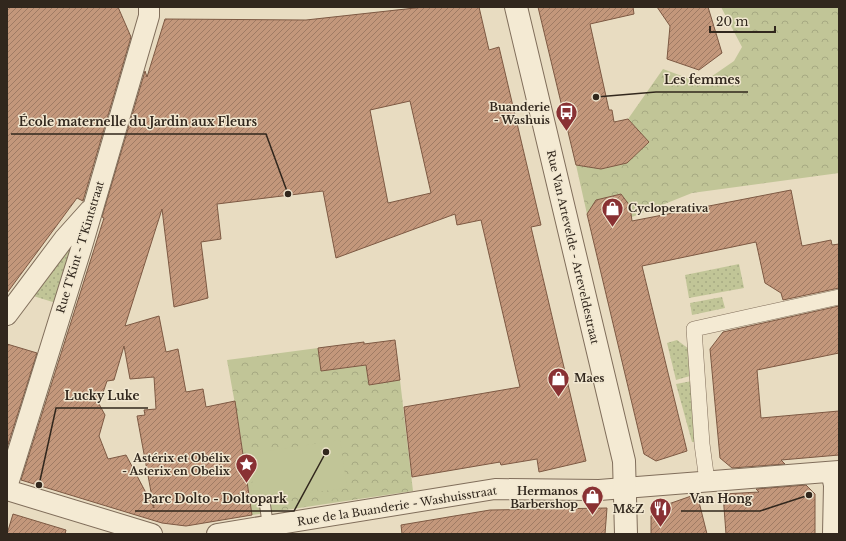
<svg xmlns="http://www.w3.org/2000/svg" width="846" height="541" font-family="'Libre Baskerville',serif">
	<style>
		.grass { fill: url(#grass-dots) }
		.park { fill: url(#park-crowns) }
		.pitch { fill: #c1c597 }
		.building { fill: url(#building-hatch); stroke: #7d5943; fill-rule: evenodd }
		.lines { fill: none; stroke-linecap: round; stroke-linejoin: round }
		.service-casing { stroke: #806e5b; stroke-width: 12 }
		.pedestrian-casing { stroke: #806e5b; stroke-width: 16 }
		.minor-casing { stroke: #806e5b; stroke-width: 22 }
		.tertiary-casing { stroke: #806e5b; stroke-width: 24 }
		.service { stroke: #f4ead3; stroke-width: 10 }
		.pedestrian { stroke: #f4ead3; stroke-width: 15 }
		.minor { stroke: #f4ead3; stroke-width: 20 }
		.tertiary { stroke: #f4ead3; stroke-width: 22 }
		.labels { text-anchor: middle; stroke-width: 3; stroke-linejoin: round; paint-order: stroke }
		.poi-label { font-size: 11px; font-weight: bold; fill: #31271d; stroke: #f1e7d0; text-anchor: end }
		.street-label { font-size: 11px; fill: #31271d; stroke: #f1e7d0 }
		.leader { fill: none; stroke: #31271d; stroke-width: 1.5 }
		.callout-dot { fill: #31271d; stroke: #f1e7d0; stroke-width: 1.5 }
		.callout-label { font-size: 12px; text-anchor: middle; font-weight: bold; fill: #31271d; stroke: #f1e7d0; stroke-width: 3; stroke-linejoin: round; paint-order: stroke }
	</style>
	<defs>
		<pattern id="grass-dots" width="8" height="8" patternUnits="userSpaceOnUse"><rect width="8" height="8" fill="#c1c597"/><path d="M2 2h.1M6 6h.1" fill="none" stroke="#a6a982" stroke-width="1.8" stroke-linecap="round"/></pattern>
		<pattern id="park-crowns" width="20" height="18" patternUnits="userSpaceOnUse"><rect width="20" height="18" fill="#c1c597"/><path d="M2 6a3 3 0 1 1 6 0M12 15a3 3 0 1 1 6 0" fill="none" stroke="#a6a982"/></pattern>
		<pattern id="building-hatch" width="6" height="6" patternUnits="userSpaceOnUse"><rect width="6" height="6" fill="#c3977b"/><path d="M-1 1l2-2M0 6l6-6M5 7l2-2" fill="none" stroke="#9f7b64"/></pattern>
	</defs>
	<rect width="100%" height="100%" fill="#e8dcc1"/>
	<!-- grass -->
	<path class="grass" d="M74,241L56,303L30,295Z
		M739,264L744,288L689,298L685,275Z
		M722,297L725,308L692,315L690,303Z
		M677,340L689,349L690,376L676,380L667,343Z
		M692,381L699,442H692L676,384Z"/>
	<!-- park -->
	<path class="park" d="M721,7H839V173L692,193L632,217L630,206L621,194L596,200L587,214L576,165C614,171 620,168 649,142L628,119L663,69L690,79L705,81L734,61L742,47Z
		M318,348L321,371L366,365L369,385L400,380L413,491L252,515L239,426L227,360Z"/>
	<!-- pitch -->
	<path class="pitch" d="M340,440L347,488L255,500L248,454Z"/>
	<!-- building -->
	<path class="building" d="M7,7H118L131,37L83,201L77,198L7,293Z
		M424,7H479L489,50L499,47L541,225L531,227L586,461L539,472L537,459L501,465L500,462L412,477L404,407L520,387L481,220L457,225L455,214L336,258L323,191L217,204L221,239L201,242L208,298L174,307L162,209L125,326L159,316L166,352L178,349L186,392L203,389L206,407L235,401L252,515L186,526L162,523L21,480L104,218L102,217L145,71L147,77L165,19L306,20ZM410,101L431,193L388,203L370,110ZM124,346L130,379L154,377L156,409L144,410L145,415L137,416L154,508L126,455L108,459L99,436L105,415L99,404L107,381L114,380Z
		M538,7H633L634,14L590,24L609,110H612L614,122L628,119L649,142L627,163L601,169L576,165Z
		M657,7H708L722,53L699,70L667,59L670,26Z
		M791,190L802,246L831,240L832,245L839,244V288L783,300L781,293L765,283L756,242L642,266L687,451L656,461L644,454L587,214L596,200L621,194L630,206L632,221Z
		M839,306V353L757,370L761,418L839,411V455L781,460L785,464L732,468L720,458L710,349L723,332Z
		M395,340L400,380L369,385L366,365L321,371L318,348L364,342V344Z
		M7,344L37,353L7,448Z
		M806,485L815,494V534H726L723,494L759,492L756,489Z
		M697,494L707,534H651V516L657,508Z
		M607,508L605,534H402L401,525L490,510Z
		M13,514L66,530L65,534H7Z"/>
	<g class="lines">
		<defs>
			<path id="service" d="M265,505L268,526"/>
			<path id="pedestrian" d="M707,481L702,444L694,329L839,297"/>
			<path id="minor" d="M7,315L64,239L90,210
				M831,472L834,485L833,534
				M7,487L82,246L149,16V7
				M7,490L152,534
				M217,534L495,489L599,490L839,471"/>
			<path id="tertiary" d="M516,7L624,461L626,534"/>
		</defs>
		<!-- service casing -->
		<use href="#service" class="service-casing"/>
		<!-- pedestrian casing -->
		<use href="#pedestrian" class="pedestrian-casing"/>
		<!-- minor casing -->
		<use href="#minor" class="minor-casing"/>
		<!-- tertiary casing -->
		<use href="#tertiary" class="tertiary-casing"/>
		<!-- service -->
		<use href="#service" class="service"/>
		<!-- pedestrian -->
		<use href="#pedestrian" class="pedestrian"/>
		<!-- minor -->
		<use href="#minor" class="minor"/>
		<!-- tertiary -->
		<use href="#tertiary" class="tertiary"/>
	</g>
	<!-- icons -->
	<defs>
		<symbol id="bus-pin" viewBox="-11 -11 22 30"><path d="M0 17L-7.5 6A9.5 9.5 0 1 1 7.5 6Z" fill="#893133" stroke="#f1e7d0"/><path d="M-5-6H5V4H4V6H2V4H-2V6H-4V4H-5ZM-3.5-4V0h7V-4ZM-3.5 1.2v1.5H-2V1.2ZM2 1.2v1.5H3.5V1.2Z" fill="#fff"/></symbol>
		<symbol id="shop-pin" viewBox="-11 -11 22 30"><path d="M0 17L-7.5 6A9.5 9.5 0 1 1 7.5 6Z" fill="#893133" stroke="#f1e7d0"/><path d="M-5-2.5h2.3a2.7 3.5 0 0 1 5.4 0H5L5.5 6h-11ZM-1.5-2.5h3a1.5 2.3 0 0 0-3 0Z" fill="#fff"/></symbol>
		<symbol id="sight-pin" viewBox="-11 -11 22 30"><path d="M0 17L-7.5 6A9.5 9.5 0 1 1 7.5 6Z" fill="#893133" stroke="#f1e7d0"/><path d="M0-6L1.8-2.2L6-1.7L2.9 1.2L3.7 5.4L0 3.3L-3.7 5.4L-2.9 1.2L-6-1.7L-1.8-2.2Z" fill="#fff"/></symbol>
		<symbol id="restaurant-pin" viewBox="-11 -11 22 30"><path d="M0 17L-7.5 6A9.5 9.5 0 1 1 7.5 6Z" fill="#893133" stroke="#f1e7d0"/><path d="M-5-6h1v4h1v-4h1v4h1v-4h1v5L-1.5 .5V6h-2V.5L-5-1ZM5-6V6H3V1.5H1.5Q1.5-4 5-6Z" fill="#fff"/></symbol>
	</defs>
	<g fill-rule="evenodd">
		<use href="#bus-pin" x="554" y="100" width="25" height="34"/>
		<use href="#shop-pin" x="600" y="196" width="25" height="34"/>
		<use href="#shop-pin" x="546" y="366" width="25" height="34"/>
		<use href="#sight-pin" x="234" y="452" width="25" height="34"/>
		<use href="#shop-pin" x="580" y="484" width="25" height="34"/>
		<use href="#restaurant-pin" x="648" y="496" width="25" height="34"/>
	</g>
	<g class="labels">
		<!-- poi labels -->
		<g class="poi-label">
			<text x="550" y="111">Buanderie<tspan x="550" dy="13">- Washuis</tspan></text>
			<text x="628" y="212" text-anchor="start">Cycloperativa</text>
			<text x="574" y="382" text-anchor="start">Maes</text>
			<text x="230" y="462">Astérix et Obélix<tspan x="230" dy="13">- Asterix en Obelix</tspan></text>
			<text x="578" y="495">Hermanos<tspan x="578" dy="13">Barbershop</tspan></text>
			<text x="644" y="513">M&amp;Z</text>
		</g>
		<!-- street labels -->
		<g class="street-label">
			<text transform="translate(80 247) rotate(-73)" y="4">Rue T'Kint - T'Kintstraat</text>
			<text transform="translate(573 247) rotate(77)" y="4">Rue Van Artevelde - Arteveldestraat</text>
			<text transform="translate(397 506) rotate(-9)" y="4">Rue de la Buanderie - Washuisstraat</text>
		</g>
	</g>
	<!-- callouts -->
	<path class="leader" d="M596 97L656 92H748M288 194L266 134H11M39 485L56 408H148M326 452L294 511H135M809 495L760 511H681"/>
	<g class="callout-dot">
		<circle cx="596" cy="97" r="4"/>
		<circle cx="288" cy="194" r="4"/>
		<circle cx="39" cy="485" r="4"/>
		<circle cx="326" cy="452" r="4"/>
		<circle cx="809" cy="495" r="4"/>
	</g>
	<g class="callout-label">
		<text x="702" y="84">Les femmes</text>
		<text x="138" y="126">École maternelle du Jardin aux Fleurs</text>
		<text x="102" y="400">Lucky Luke</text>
		<text x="215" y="503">Parc Dolto - Doltopark</text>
		<text x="721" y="503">Van Hong</text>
	</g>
	<!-- border -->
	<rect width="846" height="541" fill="none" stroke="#31271d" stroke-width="16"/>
	<!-- scale -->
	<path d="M710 26v6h65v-6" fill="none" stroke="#31271d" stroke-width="2"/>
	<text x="716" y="26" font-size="12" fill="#31271d" stroke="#f1e7d0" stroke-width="3" paint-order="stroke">20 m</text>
</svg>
